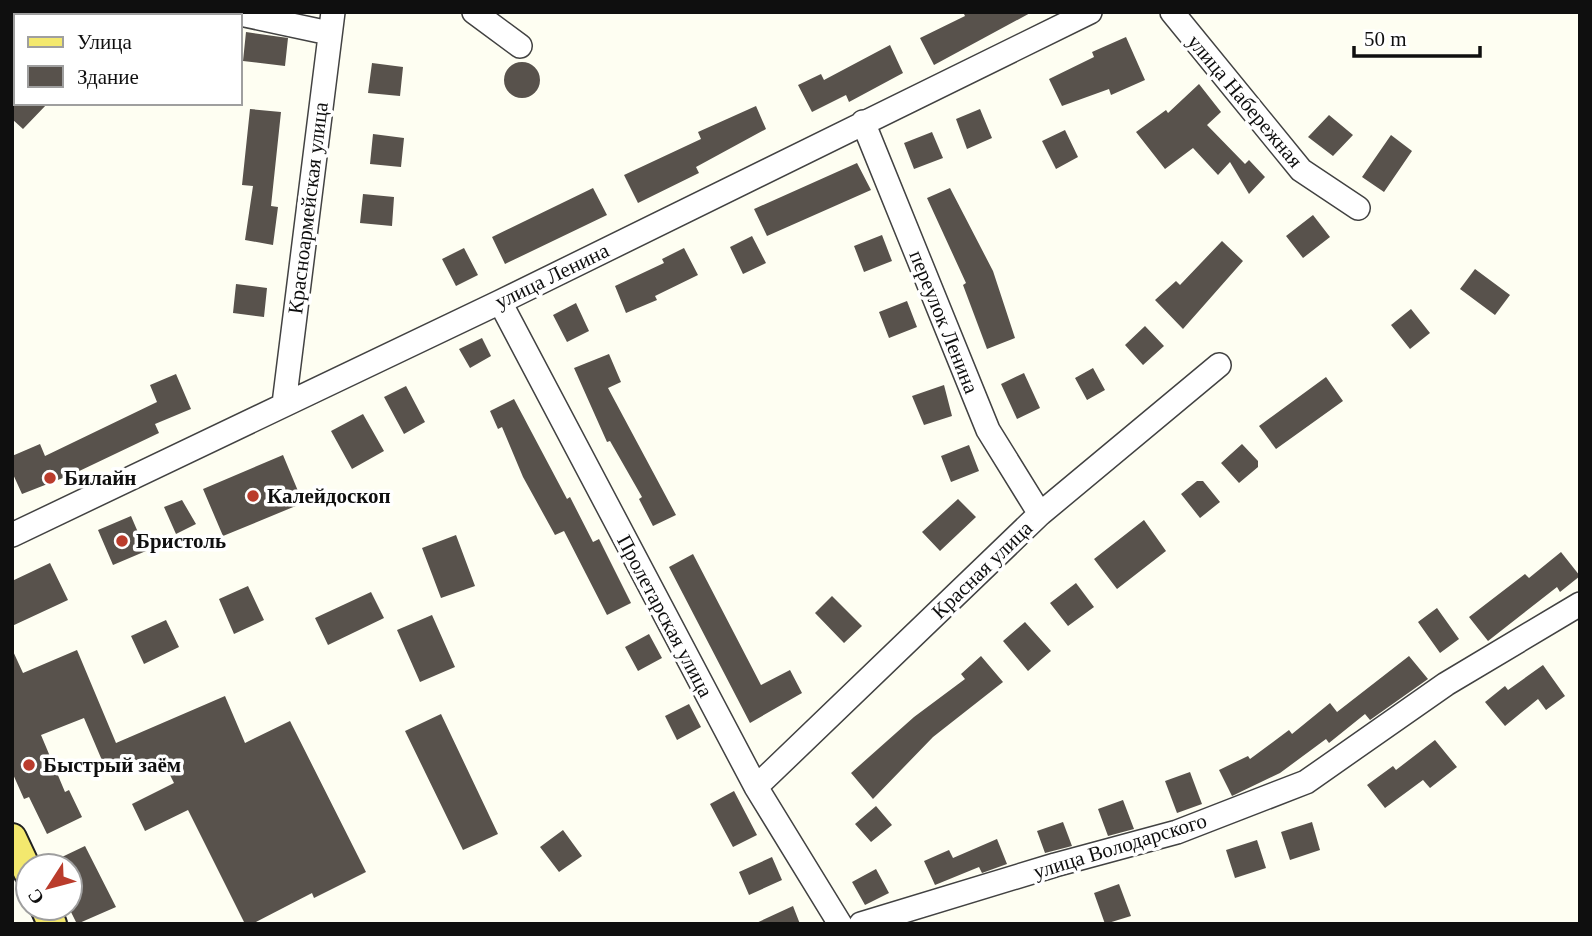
<svg xmlns="http://www.w3.org/2000/svg" width="1592" height="936" font-family="'Times New Roman',serif">
	<style>
		.building { fill: #58524c }
		.lines { fill: none; stroke-linecap: round; stroke-linejoin: round }
		.minor-casing { stroke: #424242; stroke-width: 26 }
		.major-casing { stroke: #202020; stroke-width: 32 }
		.minor { stroke: #fff; stroke-width: 23 }
		.major { stroke: #f3e86e; stroke-width: 28 }
		.poi-dot { fill: #ba3c2c; stroke: #fff; stroke-width: 2.5 }
		.labels { text-anchor: middle; stroke-width: 7; stroke-linejoin: round; paint-order: stroke }
		.street-label { font-size: 21px; fill: #0f0f0f; stroke: #fff }
		.poi-label { font-size: 21px; font-weight: bold; fill: #0f0f0f; stroke: #fff; text-anchor: start }
	</style>
	<rect width="100%" height="100%" fill="#fefef2"/>
	<!-- building -->
	<path class="building" d="M963,12H1032L934,65L920,38L965,16Z
		M246,32L288,38L285,66L243,61Z
		M1126,37L1145,80L1111,95L1109,89L1062,106L1049,79L1094,57L1092,52Z
		M890,45L903,73L849,102L846,95L812,112L798,85L821,74L824,80Z
		M504 80a18 18 0 1 1 36 0a18 18 0 1 1-36 0Z
		M372,63L403,67L400,96L368,93Z
		M1199,84L1221,112L1207,125L1245,164L1249,160L1265,177L1249,194L1230,162L1218,175L1193,148L1165,169L1136,132L1166,110L1168,113Z
		M12,103H48L23,129L12,119Z
		M756,106L766,129L696,167L699,173L638,203L624,175L701,139L698,132Z
		M250,109L281,112L271,206L278,207L273,245L245,240L253,186L242,185Z
		M980,109L992,138L967,149L956,119Z
		M1329,115L1353,135L1333,156L1308,137Z
		M1065,130L1078,157L1056,169L1042,141Z
		M932,132L943,158L914,169L904,143Z
		M373,134L404,138L401,167L370,164Z
		M1391,135L1412,151L1384,192L1362,177Z
		M857,163L871,190L767,236L754,209Z
		M593,188L607,215L505,264L492,237Z
		M950,188L993,271L1015,338L987,349L963,285L966,283L927,198Z
		M363,194L394,197L392,226L360,223Z
		M1313,215L1330,237L1303,258L1286,236Z
		M882,235L892,261L864,272L854,246Z
		M752,236L766,263L743,274L730,247Z
		M1222,241L1243,261L1183,329L1155,300L1176,281L1180,285Z
		M464,248L478,275L456,286L442,259Z
		M684,248L698,275L655,296L657,300L626,313L615,286L664,263L662,259Z
		M1475,269L1510,295L1495,315L1460,289Z
		M236,284L267,288L264,317L233,313Z
		M907,301L917,327L889,338L879,312Z
		M576,303L589,331L567,342L553,315Z
		M1411,309L1430,333L1410,349L1391,325Z
		M1145,326L1164,346L1143,365L1125,345Z
		M482,338L491,356L470,368L459,349Z
		M609,354L621,382L608,388L676,515L653,526L639,499L642,497L610,441L607,442L574,368Z
		M1093,368L1105,390L1087,400L1075,378Z
		M1024,373L1040,408L1017,419L1001,384Z
		M176,374L191,409L155,424L159,433L73,474L22,494L12,472V456L40,444L45,456L157,402L150,385Z
		M1326,377L1343,401L1276,449L1259,426Z
		M944,385L952,416L924,425L912,396Z
		M406,386L425,422L404,434L384,397Z
		M514,399L567,499L570,497L593,542L599,539L631,603L607,615L564,531L555,535L523,477L502,427L498,429L490,411Z
		M363,414L384,451L352,469L331,431Z
		M1242,444L1258,461V467L1239,483L1221,463Z
		M969,445L979,471L951,482L941,456Z
		M283,455L303,503L223,536L203,489Z
		M1197,481H1203L1220,502L1200,518L1181,494Z
		M958,499L976,517L940,551L922,532Z
		M182,500L196,524L176,534L164,507Z
		M131,516L146,551L113,565L98,530Z
		M1144,520L1166,551L1117,589L1094,559Z
		M456,535L475,586L441,598L422,548Z
		M1561,552L1580,576L1560,592L1557,587L1488,641L1469,617L1525,574L1529,578Z
		M693,554L761,685L790,670L802,693L750,723L669,567Z
		M50,563L68,600L12,626V581Z
		M1076,583L1094,607L1068,626L1050,603Z
		M248,586L264,620L234,634L219,599Z
		M371,592L384,618L328,645L315,618Z
		M832,596L862,626L844,643L815,613Z
		M1437,608L1459,639L1440,653L1418,622Z
		M432,615L455,667L420,682L397,630Z
		M166,620L179,647L144,664L131,636Z
		M1025,622L1051,651L1028,671L1003,641Z
		M649,634L662,658L638,671L625,647Z
		M12,649L23,673L77,650L116,743L225,696L245,743L290,721L366,872L314,898L312,893L252,924H245L188,810L145,831L132,804L174,783L163,761L141,770L137,760L107,772L84,718L41,735L65,792L69,790L82,817L47,834L29,797L24,799L12,772Z
		M981,656L1003,682L933,737L873,799L851,773L914,717L965,679L961,674Z
		M1409,656L1428,679L1370,720L1365,714L1329,743L1326,739L1280,773L1232,796L1219,770L1248,756L1250,759L1289,730L1292,734L1330,703L1337,712Z
		M1543,665L1565,696L1546,710L1538,699L1505,726L1485,702L1505,686L1508,690Z
		M689,704L701,727L677,740L665,716Z
		M441,714L498,834L463,850L405,731Z
		M1435,740L1457,767L1430,788L1423,780L1385,808L1367,785L1393,766L1396,770Z
		M1190,772L1202,804L1177,813L1165,781Z
		M734,791L757,835L733,847L710,804Z
		M1123,800L1134,829L1108,836L1098,809Z
		M876,806L892,825L871,842L855,824Z
		M1063,822L1072,846L1045,853L1037,831Z
		M1312,822L1320,850L1290,860L1281,832Z
		M563,830L582,856L559,872L540,847Z
		M997,839L1007,864L982,873L979,867L935,885L924,861L949,850L953,858Z
		M1257,840L1266,868L1235,878L1226,850Z
		M85,846L116,907L77,924L70,910V866H43Z
		M772,857L782,880L749,895L739,872Z
		M876,869L889,893L865,905L852,882Z
		M1119,884L1131,916L1105,924L1094,893Z
		M793,906L800,924H754Z"/>
	<g class="lines">
		<defs>
			<path id="minor" d="M231,12L329,33
				M474,12L520,46
				M1172,12L1301,170L1358,208
				M132,16L135,12
				M12,17L19,12
				M863,122L988,430L1040,514
				M500,302L756,787L840,924
				M284,404L333,12
				M12,535L500,302L1090,12
				M756,787L1040,514L1219,365
				M861,924L1055,865L1177,832L1306,782L1446,684L1580,604"/>
			<path id="major" d="M12,838L28,872
				M45,908L52,924"/>
		</defs>
		<!-- minor casing -->
		<use href="#minor" class="minor-casing"/>
		<!-- major casing -->
		<use href="#major" class="major-casing"/>
		<!-- minor -->
		<use href="#minor" class="minor"/>
		<!-- major -->
		<use href="#major" class="major"/>
	</g>
	<!-- markers -->
	<g class="poi-dot">
		<circle cx="50" cy="478" r="7"/>
		<circle cx="253" cy="496" r="7"/>
		<circle cx="122" cy="541" r="7"/>
		<circle cx="29" cy="765" r="7"/>
	</g>
	<g class="labels">
		<!-- street labels -->
		<g class="street-label">
			<text transform="translate(1245 101) rotate(50)" y="7">улица Набережная</text>
			<text transform="translate(308 208) rotate(-83)" y="7">Красноармейская улица</text>
			<text transform="translate(552 276) rotate(-26)" y="7">улица Ленина</text>
			<text transform="translate(944 322) rotate(68)" y="7">переулок Ленина</text>
			<text transform="translate(982 570) rotate(-44)" y="7">Красная улица</text>
			<text transform="translate(665 616) rotate(62)" y="7">Пролетарская улица</text>
			<text transform="translate(1120 846) rotate(-17)" y="7">улица Володарского</text>
		</g>
		<!-- poi labels -->
		<g class="poi-label">
			<text x="64" y="485">Билайн</text>
			<text x="267" y="503">Калейдоскоп</text>
			<text x="136" y="548">Бристоль</text>
			<text x="43" y="772">Быстрый заём</text>
		</g>
	</g>
	<!-- border -->
	<rect width="1592" height="936" fill="none" stroke="#0f0f0f" stroke-width="28"/>
	<!-- legend -->
	<rect x="14" y="14" width="228" height="91" fill="#ffffff" stroke="#9f9f9f" stroke-width="2"/>
	<rect x="28" y="37" width="35" height="10" fill="#f3e86e" stroke="#9f9f9f" stroke-width="2"/>
	<text x="77" y="49" font-size="21" fill="#0f0f0f">Улица</text>
	<rect x="28" y="66" width="35" height="21" fill="#58524c" stroke="#9f9f9f" stroke-width="2"/>
	<text x="77" y="84" font-size="21" fill="#0f0f0f">Здание</text>
	<!-- north arrow -->
	<g transform="translate(49 887) rotate(234)"><circle r="33" fill="#ffffff" stroke="#9f9f9f" stroke-width="2"/>
	<path d="M0-5L12 26L0 18L-12 26Z" fill="#ba3c2c"/>
	<text y="-10" font-size="19" font-weight="bold" text-anchor="middle" fill="#0f0f0f">С</text>
	</g>
	<!-- scale -->
	<path d="M1354 46v10h126v-10" fill="none" stroke="#0f0f0f" stroke-width="3.5"/>
	<text x="1364" y="46" font-size="21" fill="#0f0f0f" stroke="#ffffff" stroke-width="5" paint-order="stroke">50 m</text>
</svg>
